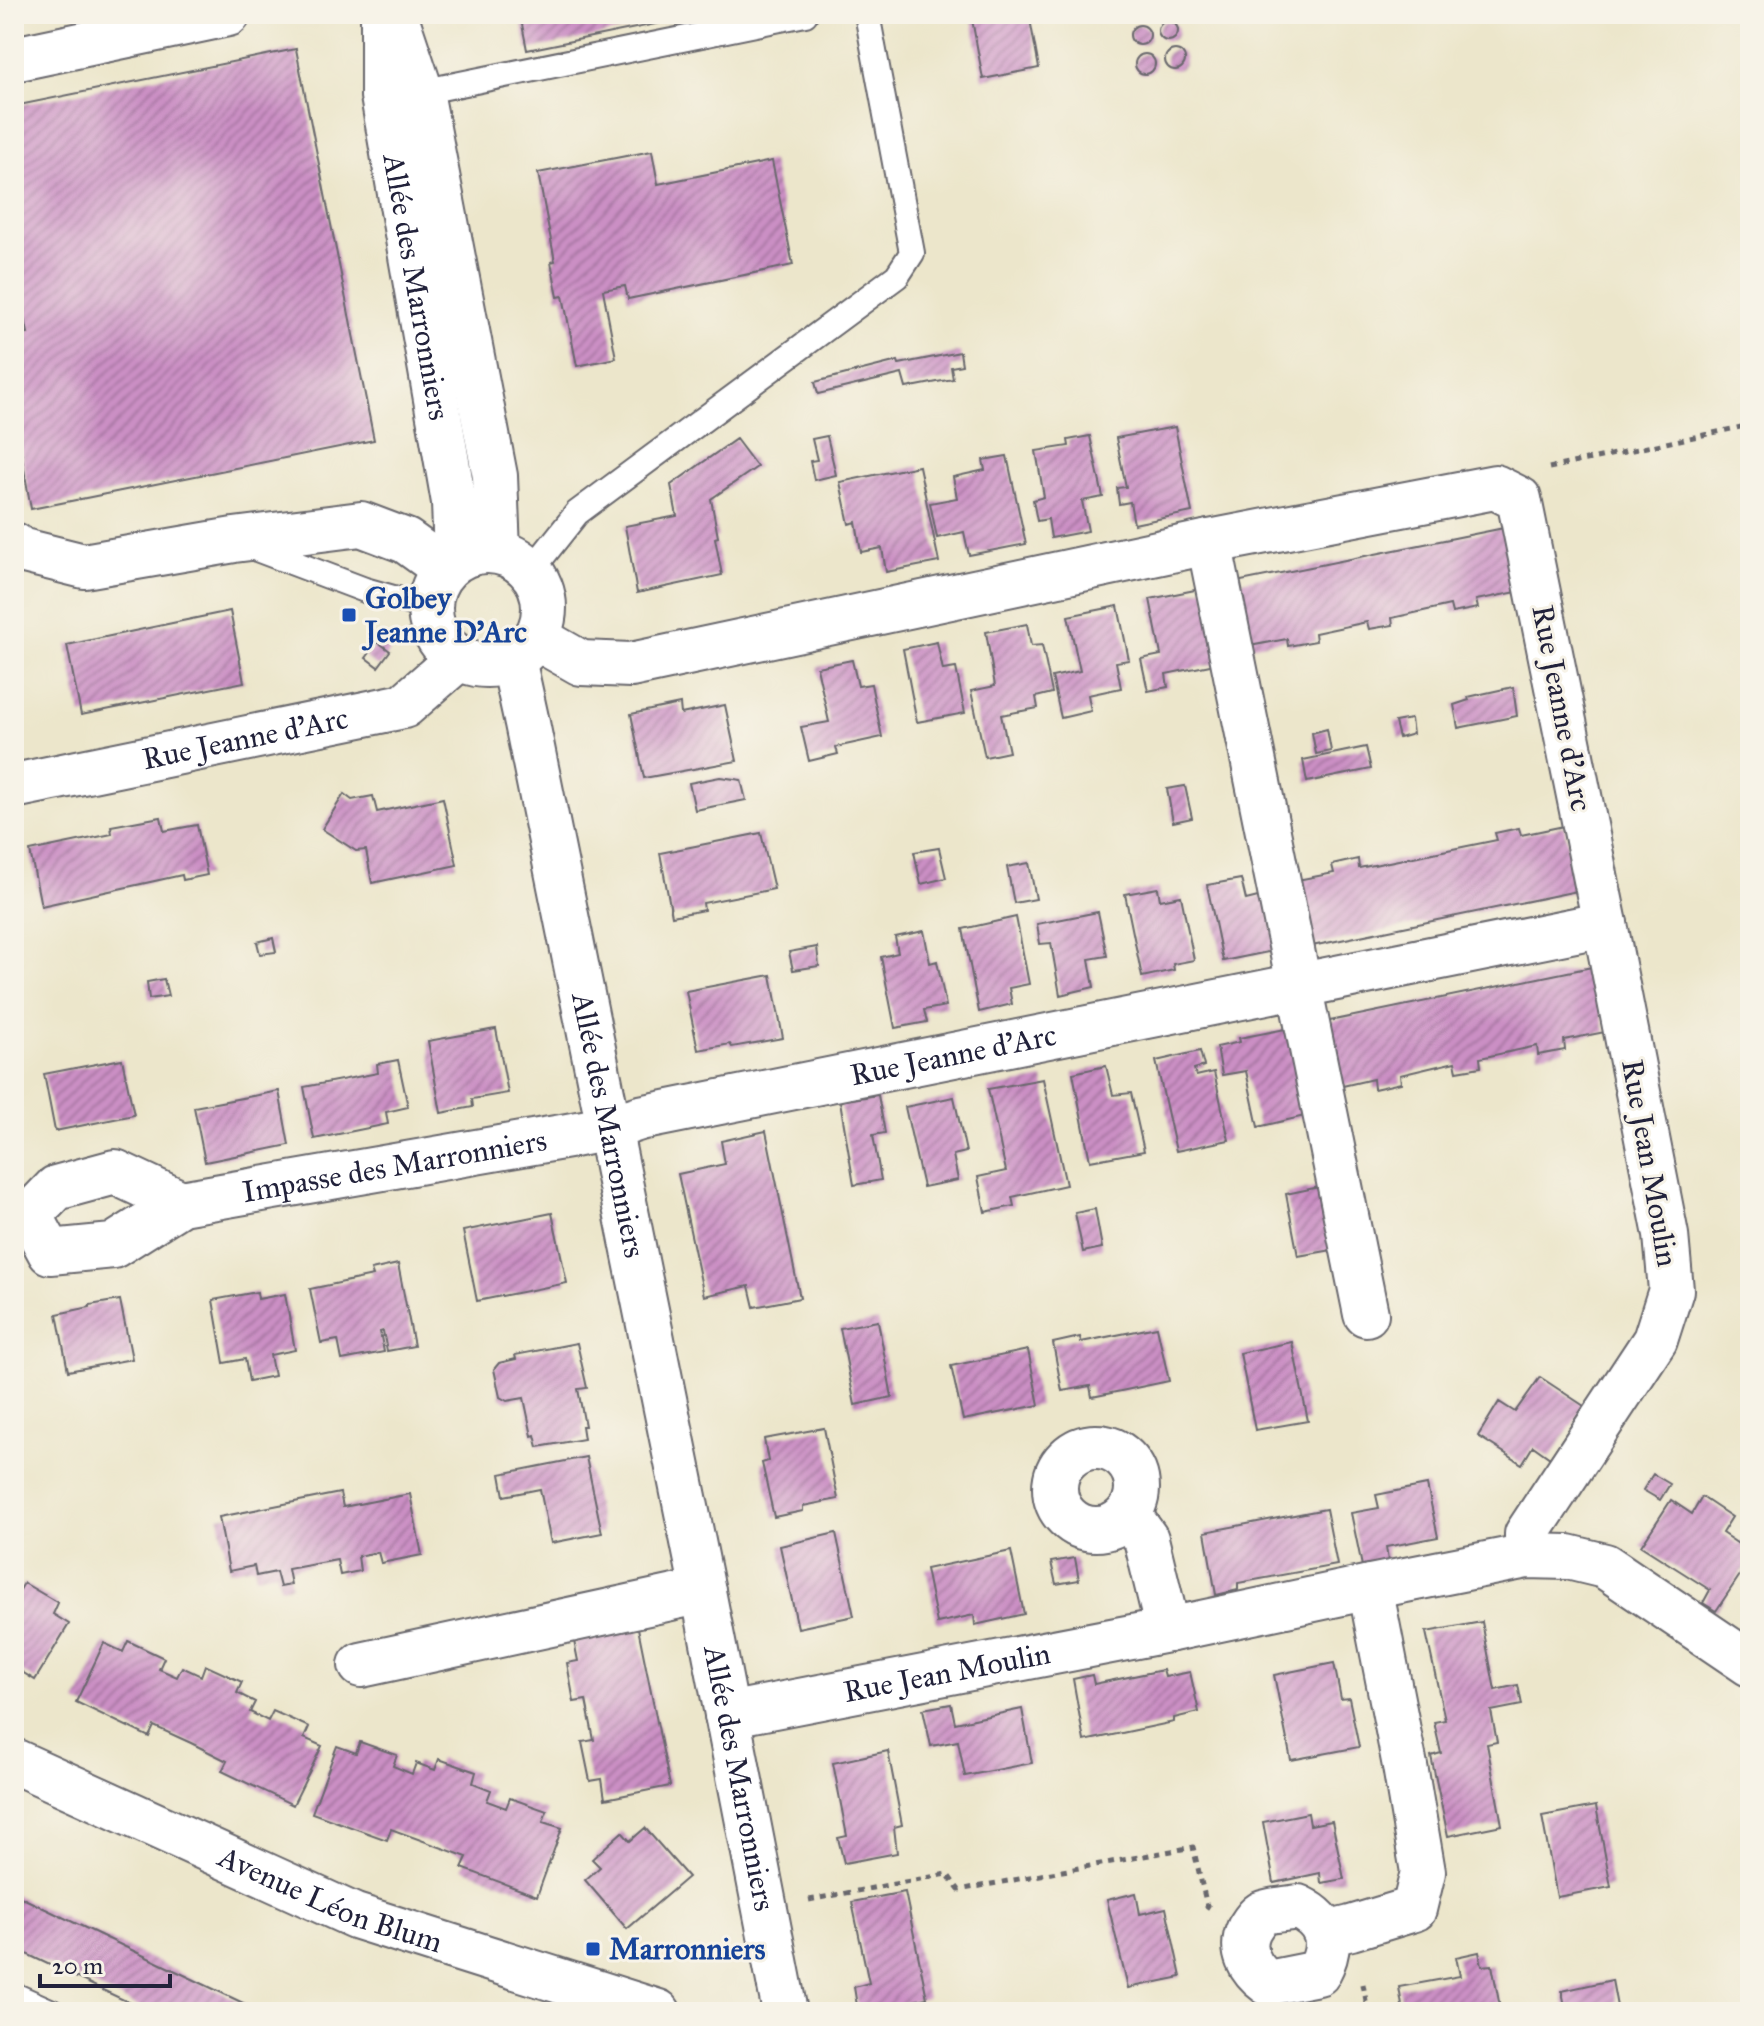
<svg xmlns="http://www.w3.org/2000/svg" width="1764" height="2026" font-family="'IM FELL Great Primer',serif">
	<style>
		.building { fill: url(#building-hatch) }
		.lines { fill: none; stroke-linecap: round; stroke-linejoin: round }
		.lane-casing { stroke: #69676d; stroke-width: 28 }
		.street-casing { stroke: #69676d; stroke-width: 48 }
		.path { stroke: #69676d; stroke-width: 5; stroke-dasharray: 6 6; stroke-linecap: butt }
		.lane { stroke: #fff; stroke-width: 24 }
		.street { stroke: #fff; stroke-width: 44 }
		.transit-dot { fill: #1a4fb4; stroke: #f7f3e8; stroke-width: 3 }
		.labels { text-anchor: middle; stroke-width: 6; stroke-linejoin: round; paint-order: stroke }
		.street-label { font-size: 30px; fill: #22223b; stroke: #f7f3e8 }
		.transit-label { font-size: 30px; font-weight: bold; fill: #164399; stroke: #f7f3e8; text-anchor: start }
	</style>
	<defs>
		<pattern id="building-hatch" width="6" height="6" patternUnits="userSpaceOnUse" patternTransform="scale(2)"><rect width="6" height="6" fill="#cb8fc4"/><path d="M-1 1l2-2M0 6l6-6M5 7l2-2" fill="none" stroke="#a474a0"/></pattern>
	</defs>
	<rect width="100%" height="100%" fill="#f7f3e8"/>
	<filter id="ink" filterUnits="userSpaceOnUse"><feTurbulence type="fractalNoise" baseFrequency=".0125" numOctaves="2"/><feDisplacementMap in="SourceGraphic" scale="16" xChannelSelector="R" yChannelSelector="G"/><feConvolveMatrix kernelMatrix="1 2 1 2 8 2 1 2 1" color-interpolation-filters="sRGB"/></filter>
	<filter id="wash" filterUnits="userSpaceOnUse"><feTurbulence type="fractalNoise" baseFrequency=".006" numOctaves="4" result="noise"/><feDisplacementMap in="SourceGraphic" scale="32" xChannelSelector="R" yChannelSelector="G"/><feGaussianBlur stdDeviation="1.8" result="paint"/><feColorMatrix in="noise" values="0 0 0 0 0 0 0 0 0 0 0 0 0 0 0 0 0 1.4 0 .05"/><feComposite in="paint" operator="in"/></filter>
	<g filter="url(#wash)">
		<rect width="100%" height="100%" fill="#ece6cb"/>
		<g id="blocks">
			<!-- building -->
			<path class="building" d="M520,14H700V15L527,50Z
				M971,14H1029L1039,68L983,79Z
				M1158 31a10 10 0 1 1 20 0a10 10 0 1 1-20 0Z
				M1130 35a10 10 0 1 1 20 0a10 10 0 1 1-20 0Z
				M296,49L374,440L31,509L16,424L14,425V336L28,333L14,266V106Z
				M1165 60a10 10 0 1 1 20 0a10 10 0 1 1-20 0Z
				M1135 64a10 10 0 1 1 20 0a10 10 0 1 1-20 0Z
				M652,151L658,184L772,161L793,265L628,299L625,286L603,290L616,358L577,366L563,296L558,297L551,262L555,261L538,173Z
				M960,352L962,365L951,367L953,379L906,388L902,374L818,394L815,382L898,361L899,364Z
				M1175,427L1192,512L1134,524L1130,502L1119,504L1117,488L1126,487L1116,438Z
				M827,436L836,475L814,480L810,461L817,460L812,439Z
				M1090,436L1103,497L1082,501L1088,531L1051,538L1048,519L1037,521L1033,500L1044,497L1036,451L1069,446L1068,440Z
				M736,439L757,467L711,499L718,537L715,538L722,575L637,593L625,526L677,516L671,485Z
				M1007,456L1026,544L969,555L964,532L937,538L930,503L957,498L953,477L985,470L983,460Z
				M919,466L939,562L886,572L882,548L861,552L856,522L849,524L840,482Z
				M1504,528L1517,592L1476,600L1478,608L1452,613L1450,605L1392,618L1393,625L1369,629L1367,622L1315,633L1316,641L1288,646L1287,639L1244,647L1231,583Z
				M1205,588L1220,663L1166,674L1168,687L1148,691L1141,659L1161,655L1150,599Z
				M1118,606L1129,660L1116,662L1121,688L1088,695L1091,711L1061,718L1052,677L1080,671L1068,616Z
				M230,611L244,682L81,715L67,645Z
				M1027,624L1031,646L1042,645L1052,693L1036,697L1038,708L1001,715L1009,752L985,757L971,691L995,686L986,632Z
				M378,642L390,651L378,667L366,658Z
				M937,642L943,670L956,668L965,713L917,722L903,649Z
				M852,660L858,686L871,684L882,737L836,747L838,754L809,761L801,727L829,722L817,667Z
				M1513,687L1517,716L1458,728L1454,705L1469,700L1468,697Z
				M680,704L681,714L725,705L737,761L644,778L631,714Z
				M1411,719L1413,734L1399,738L1395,722Z
				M1327,729L1331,751L1316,754L1312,733Z
				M1366,747L1371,769L1307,782L1303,760Z
				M720,777L741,780L746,800L695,810L689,783Z
				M1185,786L1192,818L1173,822L1167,789Z
				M344,794L352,800L373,796L377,812L443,798L457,865L372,883L366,850L356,851L322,829Z
				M161,817L164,831L197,825L207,875L183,880L182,875L41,906L30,851L112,834L111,826Z
				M1564,826L1577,891L1307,947L1292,881L1334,873L1332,865L1358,859L1359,868L1497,840L1495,833L1519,828L1521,835Z
				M761,833L774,889L703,903L704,910L672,916L660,853Z
				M939,848L946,878L921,884L914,852Z
				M1029,863L1036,899L1014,903L1007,867Z
				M1241,879L1246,900L1266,895L1278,950L1223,961L1207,885Z
				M1158,888L1160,900L1181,896L1194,960L1173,964L1174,970L1142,977L1125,894Z
				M1098,912L1107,956L1089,959L1094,987L1060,995L1051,943L1040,944L1037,924Z
				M1016,917L1029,984L1009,988L1012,1004L979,1012L963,929Z
				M924,931L930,963L937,961L946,1006L924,1010L927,1022L895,1028L881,957L898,953L895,937Z
				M273,938L276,952L260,954L257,942Z
				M817,947L819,966L793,970L789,952Z
				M1592,967L1605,1032L1564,1040L1565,1050L1538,1055L1537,1046L1480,1058L1481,1067L1457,1071L1455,1062L1400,1075L1401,1083L1374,1089L1373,1079L1334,1088L1320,1023Z
				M771,975L783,1038L732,1047L730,1044L698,1050L686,991Z
				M164,979L168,996L149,999L147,982Z
				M1291,1028L1309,1115L1258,1127L1246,1071L1222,1075L1217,1047L1240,1042L1239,1038Z
				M496,1029L508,1093L472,1099L473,1107L441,1113L428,1041Z
				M1200,1051L1204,1066L1194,1069L1196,1076L1214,1072L1229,1140L1176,1151L1156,1061Z
				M122,1059L134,1115L55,1131L44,1074Z
				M398,1060L408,1107L386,1112L388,1124L314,1139L304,1087L378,1073L377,1064Z
				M1106,1066L1113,1095L1131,1093L1144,1151L1090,1161L1073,1073Z
				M1043,1079L1066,1185L1012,1197L1014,1206L985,1212L978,1177L1006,1171L988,1089Z
				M279,1091L289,1145L205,1162L194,1107Z
				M878,1095L885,1133L873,1135L881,1180L854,1185L840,1101Z
				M954,1097L966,1152L953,1155L958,1180L923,1187L905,1107Z
				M766,1131L800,1298L754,1307L749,1286L704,1296L678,1174L725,1164L721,1141Z
				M1324,1186L1338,1249L1298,1256L1286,1194Z
				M1095,1209L1102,1248L1083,1252L1075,1213Z
				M552,1213L567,1283L477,1301L463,1231Z
				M398,1264L414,1346L387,1351L383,1331L380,1332L384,1352L342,1360L338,1340L321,1343L310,1289L373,1276L371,1270Z
				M257,1292L258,1299L285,1294L295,1350L270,1355L274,1376L249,1381L245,1359L224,1363L213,1300Z
				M120,1300L132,1359L68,1371L57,1314L90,1307V1305Z
				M878,1321L892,1397L855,1405L840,1328Z
				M1157,1327L1169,1381L1092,1397L1090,1386L1062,1391L1053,1343L1080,1337L1081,1342Z
				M1292,1342L1308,1421L1255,1430L1240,1353Z
				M577,1343L587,1388L578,1389L585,1426H582L584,1439L538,1447L535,1435L532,1436L524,1398L507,1401L500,1397L494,1369L499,1363L516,1359L515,1355Z
				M1028,1350L1039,1405L963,1420L951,1366Z
				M1540,1377L1584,1406L1550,1458L1533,1446L1522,1464L1478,1436L1499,1402L1515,1412Z
				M824,1428L838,1499L803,1506V1511L774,1517L762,1463L768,1461L764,1439Z
				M586,1457L602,1533L551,1543L540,1489L504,1496L500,1474Z
				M1653,1474L1670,1484L1660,1500L1643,1490Z
				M1427,1485L1438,1537L1386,1547L1388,1561L1362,1566L1351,1513L1379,1508L1376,1495Z
				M340,1493L343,1507L410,1494L422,1555L381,1563L378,1552L358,1556L360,1571L340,1575L337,1560L288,1569L291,1585L280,1587L276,1572L256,1576L254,1566L229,1571L219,1517Z
				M1702,1497L1732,1517L1722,1533L1740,1545L1745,1537L1750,1541V1560L1716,1611L1703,1603L1710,1590L1641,1546L1671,1500L1692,1514Z
				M1326,1509L1337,1565L1238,1583V1590L1216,1595L1205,1532Z
				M836,1533L854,1616L798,1628L780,1546Z
				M1011,1551L1024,1614L975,1625L974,1615L937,1623L926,1569Z
				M1075,1558L1079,1580L1056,1584L1051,1562Z
				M24,1583L58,1603L53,1614L69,1624L35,1680L14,1667V1590L18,1593Z
				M1482,1622L1495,1690L1518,1685L1522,1705L1491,1711L1497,1742L1487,1744L1502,1825L1448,1836L1431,1756L1441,1753L1434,1722L1445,1720L1426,1632Z
				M638,1628L670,1786L605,1799L602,1779L590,1781L582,1742L594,1740L586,1700L574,1702L567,1663L578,1661L574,1641Z
				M128,1641L164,1658L159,1669L177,1677L182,1667L201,1676L205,1665L242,1682L237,1693L255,1702L250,1712L268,1721L273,1711L309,1727L304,1738L322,1746L293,1805L222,1771L227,1761L191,1743L154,1726L149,1737L76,1702L104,1643L123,1652Z
				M1334,1663L1341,1699L1349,1698L1359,1747L1291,1760L1274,1675Z
				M1163,1670L1165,1677L1190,1672L1199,1712L1174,1718V1722L1084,1741L1073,1679L1092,1675L1094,1684Z
				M951,1704L955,1723L1022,1709L1032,1763L965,1776L958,1741L931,1746L923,1709Z
				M360,1742L397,1755L393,1766L412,1774L416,1763L435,1770L439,1759L476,1772L473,1783L491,1790L487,1801L506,1808L510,1798L547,1811L543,1822L562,1828L537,1896L462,1868L467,1857L391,1829L387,1840L312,1813L337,1746L356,1753Z
				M888,1751L902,1825L894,1827L897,1853L844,1863L838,1838L847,1836L833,1763Z
				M1596,1806L1611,1887L1557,1897L1542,1816Z
				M1308,1813L1310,1825L1332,1821L1344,1879L1321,1883L1320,1873L1274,1883L1263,1822Z
				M645,1828L688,1877L627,1929L585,1880L600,1867L592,1859L622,1832L630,1841Z
				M905,1892L927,1998L858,2012L854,1987L869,1983L852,1902Z
				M1136,1893L1140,1914L1166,1908L1181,1977L1128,1988L1107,1900Z
				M14,1894L262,2012H149L14,1948Z
				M1479,1952L1482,1966L1492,1965L1500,2007L1476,2012H1403L1399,1987L1460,1976L1456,1957Z
				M1612,1980L1618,2012H1566L1562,1991Z"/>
		</g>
	</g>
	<g filter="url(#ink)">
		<use href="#blocks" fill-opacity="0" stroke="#69676d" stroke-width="2"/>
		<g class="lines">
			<defs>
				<path id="lane" d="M421,92L805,14
					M246,545L365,590L429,608
					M531,571L577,513L897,276L912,253L867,14
					M14,1995L52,2012"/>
				<g id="street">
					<path id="s1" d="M383,14V96L454,502L456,559"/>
					<path d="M395,14L421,92L495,476L498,551"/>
					<path d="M14,59L228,14"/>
					<path d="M1209,542L1366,1314"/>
					<path d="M14,545L20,550L84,566L234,540L361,524L406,541L445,569"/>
					<circle cx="487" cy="608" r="57"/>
					<path id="s2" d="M513,659L527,723L703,1591L785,2012"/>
					<path id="s3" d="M14,786L404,706L459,658"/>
					<path id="s4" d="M181,1203L115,1172L56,1188L30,1215L50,1252L113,1246L181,1203L568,1136L609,1128L640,1118L1605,924L1519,499L1495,487L1209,542L631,665L581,663L537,638"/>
					<circle cx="1096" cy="1488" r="41"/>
					<path d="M1128,1514L1146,1539L1168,1630"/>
					<path d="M1527,1556V1534L1655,1340L1671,1290L1666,1235L1605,924"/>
					<path d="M361,1665L703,1591"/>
					<path id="s5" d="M727,1715L1168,1630L1370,1587L1527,1556L1568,1557L1605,1566L1750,1664"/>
					<path id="s6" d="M14,1761L355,1916L658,2012"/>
					<path d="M1298,1907C1329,1922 1334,1944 1318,1973L1268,1983C1250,1970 1239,1951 1249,1929C1252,1924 1256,1917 1261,1914C1268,1910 1288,1909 1298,1907Z"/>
					<path d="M1326,1934L1351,1928L1414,1909L1423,1872L1405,1766L1370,1587"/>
				</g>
			</defs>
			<!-- lane casing -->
			<use href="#lane" class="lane-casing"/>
			<!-- street casing -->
			<use href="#street" class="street-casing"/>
			<!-- path -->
			<path class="path" d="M1549,468L1750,425
				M809,1900L947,1874L959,1890L1193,1847L1207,1906L1210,1908
				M1363,1984L1368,2012"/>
			<!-- lane -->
			<use href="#lane" class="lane"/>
			<!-- street -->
			<use href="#street" class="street"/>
		</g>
	</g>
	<!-- markers -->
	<g class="transit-dot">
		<rect x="341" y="607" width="16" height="16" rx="4"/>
		<rect x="585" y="1941" width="16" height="16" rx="4"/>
	</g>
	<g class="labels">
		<!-- street labels -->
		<g class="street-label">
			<text dy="10" stroke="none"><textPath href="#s1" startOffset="276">Allée des Marronniers</textPath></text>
			<text transform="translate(1562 708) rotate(79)" y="10">Rue Jeanne d'Arc</text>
			<text dy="10" stroke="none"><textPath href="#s3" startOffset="236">Rue Jeanne d'Arc</textPath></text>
			<text dy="10" stroke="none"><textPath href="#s4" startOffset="1144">Rue Jeanne d'Arc</textPath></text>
			<text dy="10" stroke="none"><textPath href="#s2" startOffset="476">Allée des Marronniers</textPath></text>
			<text transform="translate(1650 1163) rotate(80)" y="10">Rue Jean Moulin</text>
			<text dy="10" stroke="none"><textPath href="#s4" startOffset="574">Impasse des Marronniers</textPath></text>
			<text dy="10" stroke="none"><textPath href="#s5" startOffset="224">Rue Jean Moulin</textPath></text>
			<text dy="10" stroke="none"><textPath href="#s2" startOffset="1142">Allée des Marronniers</textPath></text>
			<text dy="10" stroke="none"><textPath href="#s6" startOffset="346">Avenue Léon Blum</textPath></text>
		</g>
		<!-- transit labels -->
		<g class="transit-label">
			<text x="365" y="608">Golbey<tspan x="365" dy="34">Jeanne D'Arc</tspan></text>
			<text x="609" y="1959">Marronniers</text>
		</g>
	</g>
	<!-- margin -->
	<rect width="1764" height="2026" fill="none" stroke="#f7f3e8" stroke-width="48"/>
	<!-- scale -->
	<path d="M40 1974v12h130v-12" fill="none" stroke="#22223b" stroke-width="4"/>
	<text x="52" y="1974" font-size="24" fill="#22223b" stroke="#f7f3e8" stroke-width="6" paint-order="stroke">20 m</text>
</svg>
